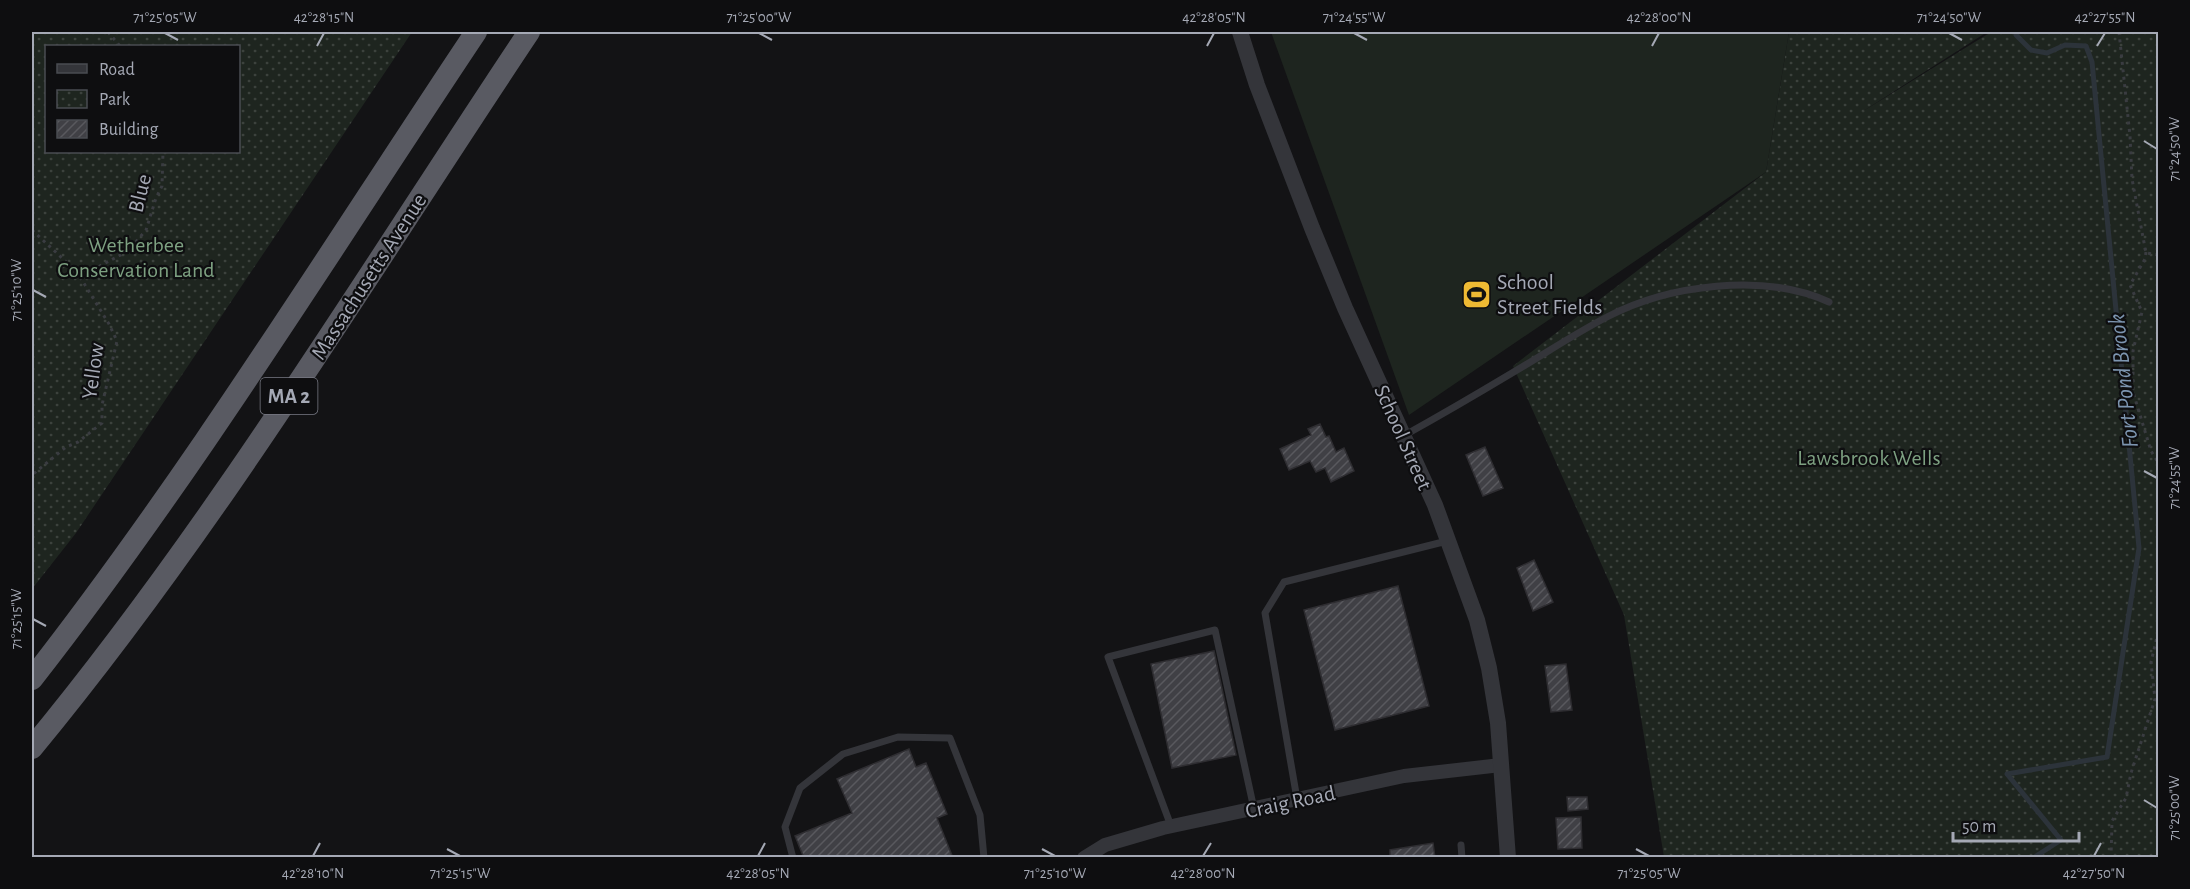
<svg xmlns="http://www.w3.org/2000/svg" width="2190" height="889" font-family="'Alegreya Sans',sans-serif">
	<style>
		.park { fill: url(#park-dots); fill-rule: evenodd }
		.pitch { fill: #1e251f }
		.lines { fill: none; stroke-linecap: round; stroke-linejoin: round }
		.stream { stroke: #2c333a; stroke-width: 5 }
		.building { fill: url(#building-hatch); stroke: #2e2d31; stroke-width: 1.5 }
		.path { stroke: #3a3c41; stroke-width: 3; stroke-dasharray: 3 4.5; stroke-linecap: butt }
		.service { stroke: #34353a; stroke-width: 7 }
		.minor { stroke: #34353a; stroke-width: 14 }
		.tertiary { stroke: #34353a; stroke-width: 16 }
		.trunk { stroke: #595a62; stroke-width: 22 }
		.ticks { fill: none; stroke: #a5a9b5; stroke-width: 2 }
		.labels { text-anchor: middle; stroke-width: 4.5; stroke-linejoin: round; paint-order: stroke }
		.shield { fill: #0e0e10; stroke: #787a84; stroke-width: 1.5 }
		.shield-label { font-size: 21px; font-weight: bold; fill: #a5a9b5 }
		.street-label { font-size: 22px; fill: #a5a9b5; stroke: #0e0e10 }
		.park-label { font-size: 22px; fill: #7da081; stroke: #0e0e10 }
		.poi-label { font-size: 22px; fill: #a5a9b5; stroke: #0e0e10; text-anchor: start }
		.water-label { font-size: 24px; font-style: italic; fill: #7d95b0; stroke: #0e0e10 }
		.neatline { fill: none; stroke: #a5a9b5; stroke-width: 2 }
		.ticks-label { font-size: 15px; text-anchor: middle; fill: #a5a9b5 }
	</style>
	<defs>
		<pattern id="park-dots" width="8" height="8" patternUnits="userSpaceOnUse" patternTransform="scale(1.5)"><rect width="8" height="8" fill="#1e251f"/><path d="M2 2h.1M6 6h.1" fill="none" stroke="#3c423d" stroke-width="1.8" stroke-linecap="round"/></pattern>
		<pattern id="building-hatch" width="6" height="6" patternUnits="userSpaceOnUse" patternTransform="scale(1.5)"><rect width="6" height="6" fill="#404045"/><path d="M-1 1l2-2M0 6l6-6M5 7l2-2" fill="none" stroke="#59595e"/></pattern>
	</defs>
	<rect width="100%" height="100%" fill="#131315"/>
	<!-- park -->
	<path class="park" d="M32,32H412L76,533L32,589ZM46,46H238V152H46Z
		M1789,32H1987L1857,115L1991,32H2158V857H1664L1624,615L1513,366L1766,172Z"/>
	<!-- pitch -->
	<path class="pitch" d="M1271,32H1789L1766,172L1409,415Z"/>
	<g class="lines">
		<!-- stream -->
		<path class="stream" d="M2018,32L2016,35L2031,50L2047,53L2065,45L2086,46L2092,62L2139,548L2107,757L2007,774L2061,840L2033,858"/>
	</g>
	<!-- building -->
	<path class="building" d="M1320,424L1326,437L1329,436L1336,452L1344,448L1354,471L1331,482L1325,468L1316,472L1310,461L1289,470L1280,449L1311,435L1308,429Z
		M1485,447L1503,488L1483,496L1466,455Z
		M1534,560L1553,602L1533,611L1517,568Z
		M1398,586L1429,706L1335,730L1304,610Z
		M1214,651L1236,755L1172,768L1151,664Z
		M1566,664L1572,710L1551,712L1545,666Z
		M909,749L916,767L926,763L947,814L937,818L953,858H804L795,836L852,813L837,779Z
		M1567,797H1587L1588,809L1568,811Z
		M1581,817L1582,848L1558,849L1556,818Z
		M1433,843L1435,858H1390V850Z"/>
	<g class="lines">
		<!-- path -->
		<path class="path" d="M108,32L120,46
			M2119,32L2130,136L2132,179L2146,253L2158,255
			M32,230L77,272L109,324L117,341L102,405V423L78,442L66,447L32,475
			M2146,252L2145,259L2130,285L2142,312L2133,351V392L2151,451L2158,462
			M77,272L98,267L128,251L146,230L156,198L162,186L163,152
			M2111,858L2112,821L2126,798L2131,773L2155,699L2151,662L2158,633"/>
		<!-- service -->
		<path class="service" d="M1405,435C1441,415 1477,394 1512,373C1543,355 1574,334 1607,317C1668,285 1764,272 1829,302
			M1297,799L1265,613L1284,582L1447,541
			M1171,826L1108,657L1215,630L1254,809
			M1461,845L1462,858
			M793,858L785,827L800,788L843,754L898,737L950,738L980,815L984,858"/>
		<!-- minor -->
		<path class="minor" d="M1084,858L1105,845L1163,828L1404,776L1501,765"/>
		<!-- tertiary -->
		<path class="tertiary" d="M1240,32L1257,85L1312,228L1345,308L1435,505L1477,620L1489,668L1498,723L1508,858"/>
		<!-- trunk -->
		<path class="trunk" d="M32,679C193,473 331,249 476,32
			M32,748C217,524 368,273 529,32"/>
	</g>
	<!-- ticks -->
	<path class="ticks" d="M165,33L178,40M759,33L772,40M1354,33L1367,40M1949,33L1962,40M317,46L324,33M1207,46L1214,33M1652,46L1659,33M2097,46L2105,33M2144,141L2157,149M33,290L46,297M2144,471L2157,478M33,619L46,626M2144,800L2157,808M447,849L460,856M1042,849L1055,856M1636,849L1649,856M313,856L320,843M758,856L765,843M1203,856L1211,843M2094,856L2101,843"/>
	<!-- icons -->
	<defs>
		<symbol id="stadium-square" viewBox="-11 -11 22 22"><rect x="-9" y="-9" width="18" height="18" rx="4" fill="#eeb933" stroke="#0e0e10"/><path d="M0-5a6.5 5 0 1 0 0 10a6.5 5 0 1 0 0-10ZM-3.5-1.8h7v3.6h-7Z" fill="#111"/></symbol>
	</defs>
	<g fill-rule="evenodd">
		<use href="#stadium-square" x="1460" y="278" width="33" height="33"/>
	</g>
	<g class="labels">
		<!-- shield labels -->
		<rect class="shield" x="260.5" y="378" width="57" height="36" rx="4.5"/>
		<g class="shield-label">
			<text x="289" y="403">MA 2</text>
		</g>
		<!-- street labels -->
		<g class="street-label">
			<text transform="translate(139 193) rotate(-76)" y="8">Blue</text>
			<text transform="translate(368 276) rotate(-57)" y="8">Massachusetts Avenue</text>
			<text transform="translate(92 371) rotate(-82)" y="8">Yellow</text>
			<text transform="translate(1404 437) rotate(66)" y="8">School Street</text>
			<text transform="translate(1290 801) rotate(-12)" y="8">Craig Road</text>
		</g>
		<!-- park labels -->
		<g class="park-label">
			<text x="136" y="252">Wetherbee<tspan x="136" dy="25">Conservation Land</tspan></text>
			<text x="1869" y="465">Lawsbrook Wells</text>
		</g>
		<!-- poi labels -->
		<g class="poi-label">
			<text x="1497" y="289">School<tspan x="1497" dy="25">Street Fields</tspan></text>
		</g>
		<!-- water labels -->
		<g class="water-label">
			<text transform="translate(2123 381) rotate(-96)" y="8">Fort Pond Brook</text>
		</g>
	</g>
	<!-- border -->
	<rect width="2190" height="889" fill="none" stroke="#0e0e10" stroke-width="66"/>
	<!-- legend -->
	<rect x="45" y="45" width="195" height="108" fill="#0e0e10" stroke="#4a4c52" stroke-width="1.5"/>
	<rect x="57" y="64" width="30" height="9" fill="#34353a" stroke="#4a4c52" stroke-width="1.5"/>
	<text x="99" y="75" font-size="18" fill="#a5a9b5">Road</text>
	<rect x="57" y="90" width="30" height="18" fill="url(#park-dots)" stroke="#4a4c52" stroke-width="1.5"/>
	<text x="99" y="105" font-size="18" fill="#a5a9b5">Park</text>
	<rect x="57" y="120" width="30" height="18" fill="url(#building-hatch)" stroke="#4a4c52" stroke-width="1.5"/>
	<text x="99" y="135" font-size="18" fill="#a5a9b5">Building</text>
	<!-- scale -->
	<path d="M1953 832v9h126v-9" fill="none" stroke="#a5a9b5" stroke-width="3"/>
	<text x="1962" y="832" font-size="18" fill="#a5a9b5" stroke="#0e0e10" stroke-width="4.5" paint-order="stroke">50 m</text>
	<rect x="33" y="33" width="2124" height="823" class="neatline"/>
	<g class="ticks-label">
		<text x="165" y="22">71°25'05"W</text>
		<text x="324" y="22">42°28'15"N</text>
		<text x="759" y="22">71°25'00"W</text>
		<text x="1214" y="22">42°28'05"N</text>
		<text x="1354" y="22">71°24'55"W</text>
		<text x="1659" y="22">42°28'00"N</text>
		<text x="1949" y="22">71°24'50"W</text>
		<text x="2105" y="22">42°27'55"N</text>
		<text transform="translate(2174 149) rotate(-90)" y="5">71°24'50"W</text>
		<text transform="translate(16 290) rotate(-90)" y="5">71°25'10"W</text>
		<text transform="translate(2174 478) rotate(-90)" y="5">71°24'55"W</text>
		<text transform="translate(16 619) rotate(-90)" y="5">71°25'15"W</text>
		<text transform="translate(2174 808) rotate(-90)" y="5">71°25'00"W</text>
		<text x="313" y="878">42°28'10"N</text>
		<text x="460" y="878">71°25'15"W</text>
		<text x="758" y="878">42°28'05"N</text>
		<text x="1055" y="878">71°25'10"W</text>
		<text x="1203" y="878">42°28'00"N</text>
		<text x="1649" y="878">71°25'05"W</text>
		<text x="2094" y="878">42°27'50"N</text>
	</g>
</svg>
